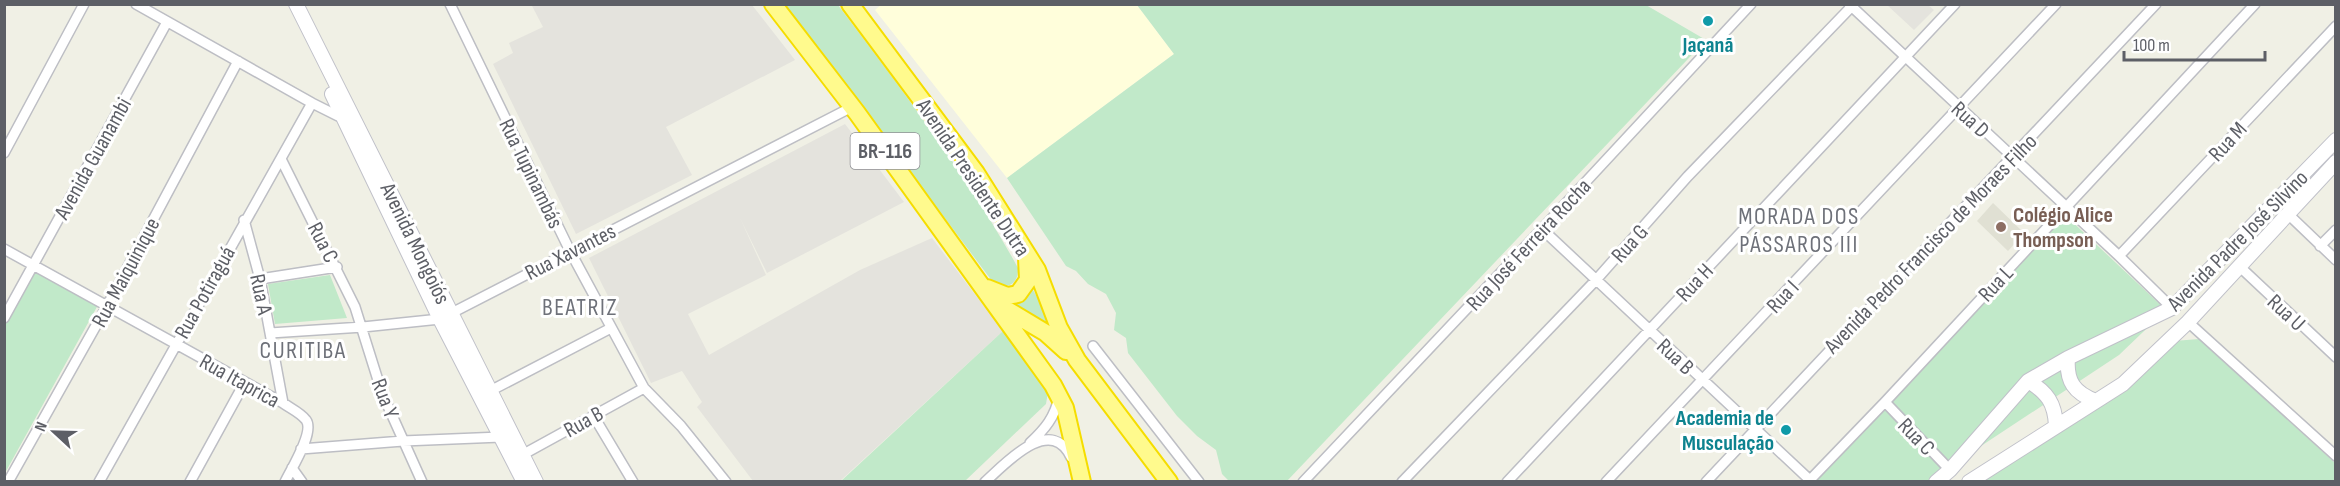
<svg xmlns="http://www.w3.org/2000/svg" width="2340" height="486" font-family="'Sofia Sans Condensed',sans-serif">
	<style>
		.commercial { fill: #fffedb }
		.industrial { fill: #e4e3dd }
		.education { fill: #e0e0d3 }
		.green { fill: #c1e9c9 }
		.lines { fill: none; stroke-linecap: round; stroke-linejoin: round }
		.street-casing { stroke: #bdbec4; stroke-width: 12 }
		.secondary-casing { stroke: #c0c1c9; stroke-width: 16 }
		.highway-casing { stroke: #f5dd00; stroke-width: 20 }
		.street { stroke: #fff; stroke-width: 9 }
		.secondary { stroke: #fff; stroke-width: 14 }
		.highway { stroke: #fffa8d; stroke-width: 16 }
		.culture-dot { fill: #0f9aa8; stroke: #fff; stroke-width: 2 }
		.education-dot { fill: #8d6e63; stroke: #fff; stroke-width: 2 }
		.labels { text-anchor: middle; stroke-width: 6; stroke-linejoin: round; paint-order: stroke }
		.shield { fill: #fff; stroke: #8e8f94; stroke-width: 1.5 }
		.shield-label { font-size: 21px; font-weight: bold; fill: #5d5f66 }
		.culture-label { font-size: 22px; font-weight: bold; fill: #0d838f; stroke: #fff }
		.street-label { font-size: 22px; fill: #5d5f66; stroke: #fff }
		.education-label { font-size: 22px; font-weight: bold; fill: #785e54; stroke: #fff; text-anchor: start }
		.neighbourhood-label { font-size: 24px; letter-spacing: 1.5px; fill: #6e7179; stroke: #fff }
	</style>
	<rect width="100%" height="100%" fill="#f0f0e5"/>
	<!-- commercial -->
	<path class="commercial" d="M882,4L1137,5L1174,54L1007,178L875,10Z"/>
	<!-- industrial -->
	<path class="industrial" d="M531,4L752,5L795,60L666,127L692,175L576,234L493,64L513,53L509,43L543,27Z
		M1887,5H1928L1934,10L1914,30Z
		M845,124L904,202L767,273L740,218L766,275L688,314L709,355L860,270L932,238L1003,331L840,481H753L697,407L702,402L682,371L651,383L589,258Z"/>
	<!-- education -->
	<path class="education" d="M1993,203L2024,233L2008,251L1977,221Z"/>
	<!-- green -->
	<path class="green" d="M785,5H838C902,90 967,174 1018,268C1019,288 1001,292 989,277Z
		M1137,5H1646L1706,40L1287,481H1229L1222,474L1216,450L1197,436L1177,416L1128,353L1126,338L1114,330L1116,313L1106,294L1088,284L1076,271L1066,266L1007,178L1174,54Z
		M2064,214L2166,310L2119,355L1928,481L1820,482L1815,477Z
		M33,270L98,305L5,473V323Z
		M330,275L347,318L275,324L268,284Z
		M1031,286L1056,333L1042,321L1012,302Z
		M1003,331L1048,392L1046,404L965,481L840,482Z
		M2199,339L2335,463V481L1972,482L2174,341Z"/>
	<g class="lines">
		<defs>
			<path id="street" d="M136,4L312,103L338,116L344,115
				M450,4L570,251L644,388L681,426L726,482
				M1849,4L2119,256L2172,308
				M4,153L84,4
				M281,159L355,307L382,393L422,482
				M2288,214L2336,260
				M244,220L260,279L283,403
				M1542,229L1812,482
				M2320,246L2336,230
				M4,249L283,403C290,408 301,413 306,420C315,432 291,469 285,482
				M2119,256L2336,26
				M2239,266L2336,357
				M260,279L337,267
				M4,318L167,22
				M2188,322L2336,456
				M270,333L363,327L440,319L852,107
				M1093,346L1199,482
				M490,391L611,328
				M1885,402L1950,470
				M593,415L633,482
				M1030,443C1045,429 1055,417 1059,397
				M301,449L403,441L501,437
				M522,455L644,388
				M292,468L302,482
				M8,482L107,306L238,61
				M99,482L312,103
				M190,482L245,382
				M985,482C1005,464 1050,414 1071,457
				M1303,482L1542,229L1751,4
				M1402,482L1596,280L1688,176L1854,4
				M1507,482L1955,4
				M1606,482L2056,4
				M1706,482L2156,4
				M1808,482L1885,402L2255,4"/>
			<path id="secondary" d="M296,4L536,482
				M332,94L440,319L524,482
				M2068,358C2066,381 2074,393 2096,401
				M2028,381C2047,392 2055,403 2056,426
				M1936,482L1950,470L2028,381L2068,358L2172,308L2336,140
				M1969,482L2123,384L2188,322L2336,162"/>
			<path id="highway" d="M773,4L857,113L1053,385L1065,408L1082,482
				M850,4L976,173L1037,270L1059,328L1077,360L1169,482
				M987,288L1007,296L1018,294L1028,280L1027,258
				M999,305L1046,333L1066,351"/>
		</defs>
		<!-- street casing -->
		<use href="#street" class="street-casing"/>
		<!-- secondary casing -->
		<use href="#secondary" class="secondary-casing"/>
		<!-- highway casing -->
		<use href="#highway" class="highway-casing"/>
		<!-- street -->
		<use href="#street" class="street"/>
		<!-- secondary -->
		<use href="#secondary" class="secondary"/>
		<!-- highway -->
		<use href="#highway" class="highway"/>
	</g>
	<!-- markers -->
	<g class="culture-dot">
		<circle cx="1708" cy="21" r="6"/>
		<circle cx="1786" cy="430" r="6"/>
	</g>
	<circle class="education-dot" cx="2001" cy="227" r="6"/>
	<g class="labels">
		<!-- shield labels -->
		<rect class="shield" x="850.5" y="133" width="69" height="36" rx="4.5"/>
		<g class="shield-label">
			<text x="885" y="158">BR-116</text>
		</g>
		<!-- culture labels -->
		<g class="culture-label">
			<text x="1708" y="52">Jaçanã</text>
			<text x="1774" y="425" text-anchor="end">Academia de<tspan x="1774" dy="25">Musculação</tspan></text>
		</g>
		<!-- street labels -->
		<g class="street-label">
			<text transform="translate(1971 119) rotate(42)" y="8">Rua D</text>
			<text transform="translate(2227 141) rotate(-47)" y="8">Rua M</text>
			<text transform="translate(92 158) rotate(-61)" y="8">Avenida Guanambi</text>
			<text transform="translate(532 173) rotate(64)" y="8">Rua Tupinambás</text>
			<text transform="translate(974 177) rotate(56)" y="8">Avenida Presidente Dutra</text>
			<text transform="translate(2237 240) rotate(-45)" y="8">Avenida Padre José Silvino</text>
			<text transform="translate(324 242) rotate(63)" y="8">Rua C</text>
			<text transform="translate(416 243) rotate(64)" y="8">Avenida Mongoiós</text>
			<text transform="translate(1629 243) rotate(-48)" y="8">Rua G</text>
			<text transform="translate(1930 243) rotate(-46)" y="8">Avenida Pedro Francisco de Moraes Filho</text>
			<text transform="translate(1528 244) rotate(-47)" y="8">Rua José Ferreira Rocha</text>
			<text transform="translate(570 251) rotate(-27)" y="8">Rua Xavantes</text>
			<text transform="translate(125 272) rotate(-62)" y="8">Rua Maiquinique</text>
			<text transform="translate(1694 282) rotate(-47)" y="8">Rua H</text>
			<text transform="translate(1995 283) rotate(-47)" y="8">Rua L</text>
			<text transform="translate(204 292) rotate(-61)" y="8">Rua Potiraguá</text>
			<text transform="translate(262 294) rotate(78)" y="8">Rua A</text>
			<text transform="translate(1782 296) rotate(-47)" y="8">Rua I</text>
			<text transform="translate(2287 312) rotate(43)" y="8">Rua U</text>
			<text transform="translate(1676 356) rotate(43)" y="8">Rua B</text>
			<text transform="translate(240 380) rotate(29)" y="8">Rua Itaprica</text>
			<text transform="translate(386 398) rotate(69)" y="8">Rua Y</text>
			<text transform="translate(583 421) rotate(-29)" y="8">Rua B</text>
			<text transform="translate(1917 436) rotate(46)" y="8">Rua C</text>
		</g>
		<!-- education labels -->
		<g class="education-label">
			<text x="2013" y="222">Colégio Alice<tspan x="2013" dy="25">Thompson</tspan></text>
		</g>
		<!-- neighbourhood labels -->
		<g class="neighbourhood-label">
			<text x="1799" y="224">MORADA DOS<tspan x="1799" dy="28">PÁSSAROS III</tspan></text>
			<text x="580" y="315">BEATRIZ</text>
			<text x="303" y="358">CURITIBA</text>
		</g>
	</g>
	<!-- border -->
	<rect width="2340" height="486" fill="none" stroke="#5d5f66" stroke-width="12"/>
	<!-- north arrow -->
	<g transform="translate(54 432) rotate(292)" stroke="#ffffff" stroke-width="4.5" paint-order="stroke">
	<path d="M0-4.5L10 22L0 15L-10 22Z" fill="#5d5f66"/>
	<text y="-9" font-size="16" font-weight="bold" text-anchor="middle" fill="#5d5f66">N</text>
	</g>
	<!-- scale -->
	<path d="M2124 51v9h141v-9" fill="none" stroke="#5d5f66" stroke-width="3"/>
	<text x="2133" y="51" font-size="18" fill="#5d5f66" stroke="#ffffff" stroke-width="4.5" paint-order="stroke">100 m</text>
</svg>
